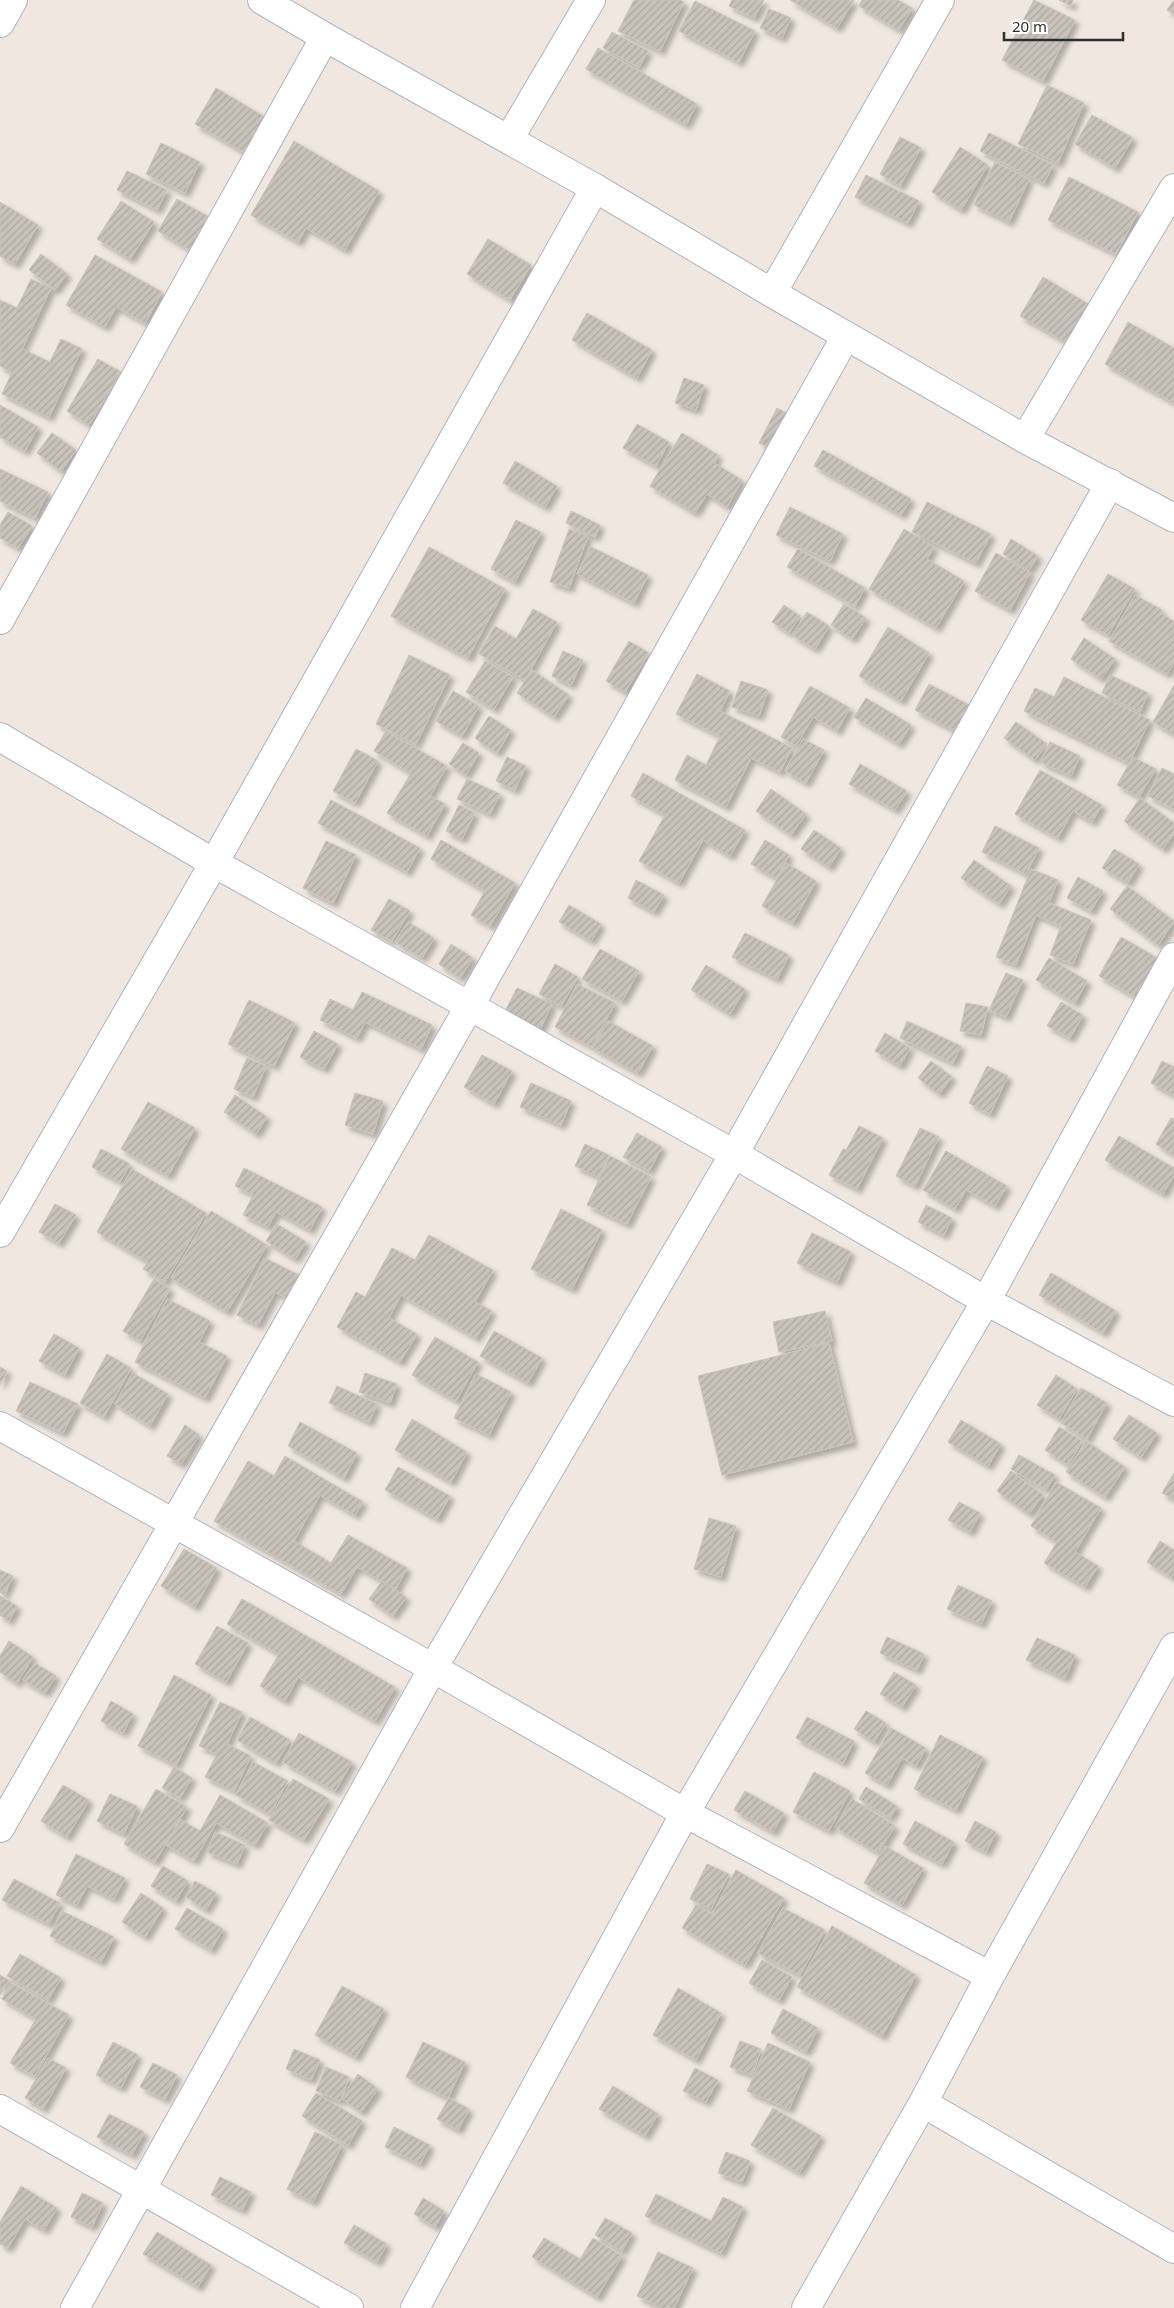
<svg xmlns="http://www.w3.org/2000/svg" width="1174" height="2308" font-family="'Noto Sans',sans-serif">
	<style>
		.building { fill: url(#building-hatch); stroke: #ccc2b9; filter: url(#shadow) }
		.lines { fill: none; stroke-linecap: round; stroke-linejoin: round }
		.street-casing { stroke: #b0b4be; stroke-width: 30 }
		.secondary-casing { stroke: #b0b4be; stroke-width: 30 }
		.street { stroke: #fff; stroke-width: 28 }
		.secondary { stroke: #fff; stroke-width: 28 }
	</style>
	<defs>
		<pattern id="building-hatch" width="6" height="6" patternUnits="userSpaceOnUse" patternTransform="scale(1.25)"><rect width="6" height="6" fill="#c8c2bb"/><path d="M-1 1l2-2M0 6l6-6M5 7l2-2" fill="none" stroke="#aca7a1"/></pattern>
		<filter id="shadow"><feDropShadow dx="4.5" dy="4.5" stdDeviation="2.5" flood-color="#0004"/></filter>
	</defs>
	<rect width="100%" height="100%" fill="#efe7e0"/>
	<!-- building -->
	<path class="building" d="M634,0H680L684,2L660,51L618,31Z
		M732,0H764L754,18L729,6Z
		M790,0H854L837,28Z
		M862,0H898L912,8L899,30L859,6Z
		M1034,0L1075,20L1043,81L1002,60Z
		M1059,0H1073L1071,6Z
		M1174,0V14L1167,10Z
		M695,1L755,31L739,62L679,31Z
		M769,9L791,18L782,38L760,28Z
		M612,32L648,51L639,67L603,48Z
		M598,48L697,104L686,125L586,69Z
		M1047,85L1084,103L1058,163L1018,144Z
		M216,88L275,123L254,158L195,124Z
		M1092,115L1133,138L1115,168L1075,144Z
		M989,133L1053,165L1044,183L980,151Z
		M900,137L921,148L900,186L880,174Z
		M294,141L379,191L345,250L306,228L298,242L251,215Z
		M161,143L200,162L185,193L146,174Z
		M960,147L988,165L961,210L932,192Z
		M995,162L1029,179L1009,222L974,205Z
		M127,171L167,190L157,210L117,190Z
		M866,175L919,201L908,223L855,197Z
		M1069,177L1138,212L1116,254L1048,220Z
		M177,199L209,217L190,250L158,231Z
		M121,201L154,222L130,259L97,239Z
		M0,202L38,225L15,264L0,256Z
		M488,239L531,265L510,300L467,274Z
		M41,254L67,274L55,290L29,270Z
		M95,255L162,292L145,323L116,307L105,327L66,305Z
		M1043,277L1090,305L1068,343L1020,316Z
		M31,279L51,288L22,349L50,362L61,339L82,349L49,417L2,394L12,372L0,366V300L17,308Z
		M587,313L652,350L637,378L572,340Z
		M1128,322L1174,348V403L1105,364Z
		M98,359L121,372L89,425L67,411Z
		M684,378L704,385L696,410L675,403Z
		M0,405L38,427L25,451L0,437Z
		M777,408L792,416L775,450L759,443Z
		M637,424L669,442L656,466L623,448Z
		M52,433L76,450L61,471L37,453Z
		M682,433L718,455L714,463L742,480L727,507L707,494L695,513L650,486Z
		M823,450L911,499L901,515L814,466Z
		M515,461L557,486L545,507L503,483Z
		M0,469L48,492L35,518L0,501Z
		M927,502L991,534L976,563L912,532Z
		M790,507L843,534L830,561L776,535Z
		M571,511L600,525L595,537L566,523Z
		M8,512L32,526L18,548L0,538V525Z
		M516,520L541,532L515,582L491,569Z
		M569,529L588,536L569,588L550,582Z
		M904,529L934,547L927,559L964,581L936,628L869,589Z
		M1011,539L1038,556L1029,570L1003,554Z
		M429,547L505,589L468,658L391,616Z
		M591,547L648,575L634,603L577,574Z
		M798,549L865,588L855,606L787,567Z
		M996,553L1030,573L1010,610L975,591Z
		M1108,574L1135,589L1108,635L1081,620Z
		M1135,595L1162,610L1160,613L1174,621V662L1167,674L1109,641Z
		M844,604L866,618L852,639L831,625Z
		M784,605L800,616L789,633L772,622Z
		M533,609L557,622L525,680L479,654L495,626L516,639Z
		M807,612L829,626L815,649L792,635Z
		M888,627L929,653L901,701L859,676Z
		M1084,638L1115,659L1101,679L1071,659Z
		M629,641L649,653L625,692L606,681Z
		M563,651L583,660L571,685L552,676Z
		M409,655L450,675L416,744L376,724Z
		M485,661L513,677L494,709L466,692Z
		M532,670L569,695L554,717L517,693Z
		M697,674L730,691L720,711L792,748L780,772L751,758L726,807L675,780L687,755L706,765L720,736L676,714Z
		M1110,675L1148,693L1140,712L1102,693Z
		M1064,677L1150,720L1129,763L1024,711L1035,688L1054,697Z
		M741,681L768,690L759,716L732,707Z
		M929,684L973,707L959,733L915,710Z
		M1174,685V732L1173,734L1153,722Z
		M810,686L850,708L837,731L813,717L796,746L781,737Z
		M453,691L479,706L462,736L436,721Z
		M866,698L911,725L899,744L854,717Z
		M489,716L511,730L497,753L475,738Z
		M1016,722L1047,744L1035,760L1004,738Z
		M386,731L447,766L430,796L445,804L427,836L387,813L411,773L374,751Z
		M803,739L824,750L806,783L785,771Z
		M1050,742L1080,756L1071,776L1040,762Z
		M463,743L479,753L466,775L449,764Z
		M356,749L378,761L355,803L333,791Z
		M507,757L526,766L515,790L496,781Z
		M1133,757L1156,769L1139,797L1117,785Z
		M860,764L907,791L895,810L849,784Z
		M1162,768L1174,774V809L1148,796Z
		M1040,770L1102,805L1092,822L1073,811L1058,838L1015,814Z
		M643,773L745,830L730,856L703,840L679,883L639,861L665,815L631,796Z
		M467,779L500,794L490,814L457,799Z
		M771,789L806,814L791,835L756,811Z
		M1140,798L1174,823V834L1163,849L1124,821Z
		M331,800L420,848L407,872L318,823Z
		M459,805L475,813L462,839L446,831Z
		M995,826L1039,848L1026,874L982,852Z
		M814,830L841,848L829,867L801,849Z
		M441,840L515,883L490,926L471,915L485,891L431,859Z
		M765,840L789,855L776,878L751,864Z
		M326,841L356,855L333,903L303,888Z
		M1114,849L1139,864L1128,883L1102,868Z
		M974,860L1011,886L999,904L961,878Z
		M786,863L816,881L793,923L762,906Z
		M1031,869L1058,880L1049,903L1091,920L1073,964L1050,955L1061,926L1036,915L1016,965L996,957Z
		M1078,877L1103,891L1091,911L1067,898Z
		M636,880L664,895L654,912L628,898Z
		M1127,886L1174,921L1158,945L1110,909Z
		M389,899L410,911L392,941L371,930Z
		M569,905L601,924L591,941L559,922Z
		M408,922L434,938L422,958L395,942Z
		M745,933L789,955L777,979L732,957Z
		M1121,937L1159,959L1137,998L1099,976Z
		M451,944L473,958L460,978L439,964Z
		M600,949L639,971L622,1001L582,979Z
		M1049,958L1087,981L1075,1003L1036,980Z
		M555,964L578,977L561,1006L539,994Z
		M706,965L745,989L730,1014L691,990Z
		M1006,973L1023,980L1006,1017L989,1010Z
		M577,984L615,1003L592,1047L555,1027Z
		M517,988L552,1004L538,1034L502,1017Z
		M362,992L432,1025L421,1049L365,1022L357,1038L320,1020L330,999L353,1010Z
		M249,1000L295,1023L274,1066L228,1044Z
		M1061,1002L1083,1015L1070,1038L1047,1026Z
		M966,1003L988,1007L981,1035L960,1031Z
		M608,1021L653,1046L638,1073L593,1048Z
		M907,1021L961,1046L953,1063L900,1038Z
		M314,1031L338,1044L324,1069L300,1057Z
		M885,1033L910,1048L900,1066L875,1051Z
		M482,1055L512,1071L494,1104L464,1087Z
		M247,1058L266,1066L253,1097L234,1089Z
		M931,1061L952,1077L939,1094L918,1078Z
		M1162,1061L1174,1067V1095L1151,1083Z
		M987,1066L1008,1076L990,1114L969,1103Z
		M531,1083L571,1101L561,1125L520,1107Z
		M355,1093L383,1101L373,1134L345,1125Z
		M235,1095L267,1117L256,1134L224,1112Z
		M148,1102L195,1128L168,1176L121,1149Z
		M1171,1118L1174,1119V1155L1156,1144Z
		M859,1126L883,1138L857,1189L829,1175L843,1149L846,1150Z
		M920,1128L939,1137L915,1186L896,1176Z
		M637,1133L662,1147L649,1171L623,1157Z
		M1119,1136L1174,1168V1175L1163,1194L1105,1160Z
		M585,1144L609,1155L598,1177L575,1166Z
		M101,1149L130,1164L120,1182L92,1167Z
		M946,1151L1007,1186L995,1206L966,1190L955,1209L923,1190Z
		M610,1156L651,1177L627,1224L587,1205Z
		M244,1168L322,1207L310,1230L276,1212L268,1227L243,1215L253,1195L235,1186Z
		M132,1169L206,1213L165,1282L143,1269L148,1262L97,1232Z
		M55,1204L76,1215L59,1243L39,1232Z
		M926,1205L952,1218L944,1235L918,1222Z
		M561,1209L602,1230L572,1289L531,1269Z
		M211,1211L267,1245L227,1312L171,1278Z
		M277,1224L306,1242L295,1259L266,1241Z
		M812,1233L851,1252L837,1282L797,1263Z
		M429,1235L493,1270L475,1302L492,1311L476,1338L401,1295L389,1318L417,1334L400,1362L337,1327L356,1292L365,1297L392,1248L415,1260Z
		M265,1258L307,1279L296,1302L275,1292L258,1325L237,1315Z
		M1051,1273L1116,1311L1103,1333L1039,1295Z
		M154,1279L170,1289L140,1341L123,1331Z
		M167,1299L210,1321L199,1342L227,1356L205,1398L135,1362Z
		M825,1311L832,1341L779,1352L773,1322Z
		M494,1331L542,1358L528,1383L480,1356Z
		M54,1334L79,1348L65,1375L39,1361Z
		M435,1337L478,1362L456,1401L412,1375Z
		M829,1343L853,1442L722,1475L698,1376Z
		M107,1354L131,1368L104,1417L80,1403Z
		M0,1367L7,1371L0,1385Z
		M133,1373L168,1394L150,1426L115,1404Z
		M365,1373L397,1384L390,1403L359,1392Z
		M476,1374L511,1392L489,1435L454,1418Z
		M1056,1375L1077,1389L1059,1419L1037,1405Z
		M30,1382L78,1404L63,1433L16,1411Z
		M337,1386L377,1404L369,1422L329,1403Z
		M1081,1388L1107,1403L1087,1439L1061,1423Z
		M1129,1415L1157,1433L1141,1457L1113,1439Z
		M412,1419L467,1452L451,1482L395,1450Z
		M961,1420L1001,1444L988,1466L948,1442Z
		M300,1422L357,1453L344,1478L288,1446Z
		M185,1425L199,1435L181,1464L167,1456Z
		M1059,1427L1082,1441L1068,1465L1045,1450Z
		M1086,1441L1125,1467L1105,1497L1066,1472Z
		M1019,1455L1055,1475L1046,1490L1011,1469Z
		M285,1456L363,1502L355,1515L320,1495L294,1541L331,1563L348,1535L407,1568L396,1589L357,1567L341,1594L214,1521L248,1461L274,1476Z
		M398,1467L450,1496L437,1519L385,1490Z
		M1011,1471L1043,1495L1029,1514L997,1491Z
		M1174,1473V1499L1162,1493Z
		M1056,1482L1101,1508L1075,1552L1098,1566L1085,1587L1044,1563L1057,1542L1031,1526Z
		M959,1502L980,1513L970,1532L948,1520Z
		M709,1518L736,1526L721,1577L694,1569Z
		M1160,1541L1174,1550V1573L1171,1577L1147,1562Z
		M184,1549L217,1568L195,1607L161,1586Z
		M0,1570L13,1576L4,1595L0,1592Z
		M382,1581L406,1597L393,1616L369,1599Z
		M958,1585L992,1601L981,1624L947,1609Z
		M0,1596L17,1606L9,1621L0,1615Z
		M242,1599L395,1687L375,1721L298,1677L285,1701L260,1686L279,1654L227,1624Z
		M217,1626L248,1643L226,1682L195,1664Z
		M887,1637L924,1654L917,1670L880,1653Z
		M1037,1638L1075,1655L1065,1678L1026,1660Z
		M9,1641L33,1657L17,1683L0,1672V1656Z
		M35,1663L56,1676L45,1693L23,1680Z
		M894,1672L916,1685L902,1707L880,1694Z
		M174,1675L211,1695L176,1765L138,1746Z
		M111,1701L133,1714L123,1733L101,1721Z
		M220,1702L242,1712L227,1744L251,1756L234,1791L205,1777L217,1754L199,1746Z
		M866,1711L886,1723L874,1742L854,1729Z
		M250,1717L290,1740L276,1763L237,1740Z
		M807,1717L854,1741L843,1763L796,1738Z
		M891,1728L926,1748L916,1766L902,1758L887,1785L865,1773Z
		M299,1733L352,1762L335,1791L283,1762Z
		M940,1735L983,1757L956,1810L914,1789Z
		M253,1762L288,1781L270,1814L236,1795Z
		M174,1767L192,1778L180,1798L162,1788Z
		M814,1772L850,1791L829,1831L793,1812Z
		M293,1779L329,1799L304,1840L269,1820Z
		M63,1785L89,1800L67,1837L41,1821Z
		M866,1787L897,1806L890,1818L859,1799Z
		M156,1789L187,1807L155,1862L124,1844Z
		M745,1791L784,1813L773,1832L734,1810Z
		M110,1794L137,1806L124,1834L97,1821Z
		M220,1795L268,1823L255,1845L216,1823L194,1861L166,1845L181,1820L200,1831Z
		M852,1799L895,1826L878,1853L835,1827Z
		M915,1821L954,1842L942,1864L903,1844Z
		M975,1821L996,1832L986,1852L965,1841Z
		M215,1832L245,1845L237,1864L207,1852Z
		M885,1846L923,1868L902,1905L864,1883Z
		M76,1854L125,1878L114,1899L87,1886L77,1905L56,1895Z
		M707,1864L729,1874L711,1909L690,1899Z
		M163,1866L188,1881L176,1901L151,1886Z
		M736,1870L784,1898L745,1965L682,1928L696,1905L712,1914Z
		M14,1879L60,1903L49,1924L2,1900Z
		M195,1881L216,1893L206,1910L186,1897Z
		M141,1893L163,1908L145,1937L122,1922Z
		M187,1908L223,1929L211,1950L175,1929Z
		M783,1908L825,1930L800,1975L758,1953Z
		M62,1911L114,1937L101,1962L50,1936Z
		M832,1926L916,1975L882,2036L797,1987Z
		M20,1954L61,1978L48,2000L7,1976Z
		M762,1960L792,1977L779,2000L749,1983Z
		M0,1975L9,1980L0,1995Z
		M11,1983L69,2015L35,2076L10,2063L36,2019L2,1999Z
		M342,1986L384,2009L356,2057L315,2035Z
		M678,1988L721,2013L696,2060L653,2035Z
		M783,2009L818,2028L806,2052L771,2033Z
		M740,2041L761,2049L752,2075L730,2067Z
		M113,2042L138,2055L121,2088L96,2075Z
		M423,2042L465,2062L448,2098L406,2077Z
		M768,2043L810,2062L789,2109L747,2091Z
		M294,2049L320,2060L311,2080L286,2069Z
		M48,2058L66,2068L43,2109L25,2098Z
		M153,2063L177,2075L165,2099L140,2087Z
		M326,2067L349,2077L340,2101L316,2091Z
		M695,2068L718,2080L706,2102L683,2091Z
		M358,2074L378,2089L361,2112L341,2098Z
		M613,2086L658,2114L645,2136L599,2109Z
		M316,2093L362,2121L348,2145L302,2116Z
		M449,2098L469,2109L458,2130L437,2119Z
		M773,2108L821,2136L799,2173L751,2145Z
		M109,2114L144,2132L132,2155L97,2137Z
		M394,2127L430,2145L420,2164L385,2147Z
		M315,2132L342,2145L313,2202L287,2189Z
		M726,2152L750,2161L742,2182L718,2173Z
		M220,2177L251,2192L242,2210L211,2195Z
		M21,2186L57,2208L44,2230L25,2219L8,2248L0,2244V2222Z
		M82,2193L103,2203L92,2227L71,2217Z
		M656,2194L711,2221L723,2197L743,2207L721,2253L645,2216Z
		M423,2198L444,2211L435,2227L414,2214Z
		M605,2218L632,2233L622,2251L595,2235Z
		M354,2225L387,2244L377,2262L344,2243Z
		M157,2232L211,2265L198,2287L143,2254Z
		M544,2238L580,2259L593,2238L622,2256L597,2297L532,2257Z
		M658,2252L693,2268L674,2308H662L637,2296Z"/>
	<g class="lines">
		<defs>
			<path id="street" d="M0,23L13,0
				M509,139L591,0
				M772,293L940,0
				M1025,439L1174,188
				M0,620L325,37
				M0,737L214,863L734,1154L986,1301L1174,1402
				M0,1233L214,863L595,188
				M0,1426L433,1668L685,1813L990,1976
				M0,1828L469,1007L846,336
				M923,2103L1174,2249
				M0,2109L349,2308
				M75,2308L433,1668L734,1154L1110,483
				M415,2308L685,1813L986,1301L1174,957
				M806,2308L923,2103L990,1976L1174,1647"/>
			<path id="secondary" d="M262,0L325,37L595,188L772,293L1025,439L1174,518"/>
		</defs>
		<!-- street casing -->
		<use href="#street" class="street-casing"/>
		<!-- secondary casing -->
		<use href="#secondary" class="secondary-casing"/>
		<!-- street -->
		<use href="#street" class="street"/>
		<!-- secondary -->
		<use href="#secondary" class="secondary"/>
	</g>
	<!-- scale -->
	<path d="M1004 32v8h119v-8" fill="none" stroke="#2e2e2e" stroke-width="2.5"/>
	<text x="1012" y="32" font-size="15" fill="#2e2e2e" stroke="#ffffff" stroke-width="4" paint-order="stroke">20 m</text>
</svg>
